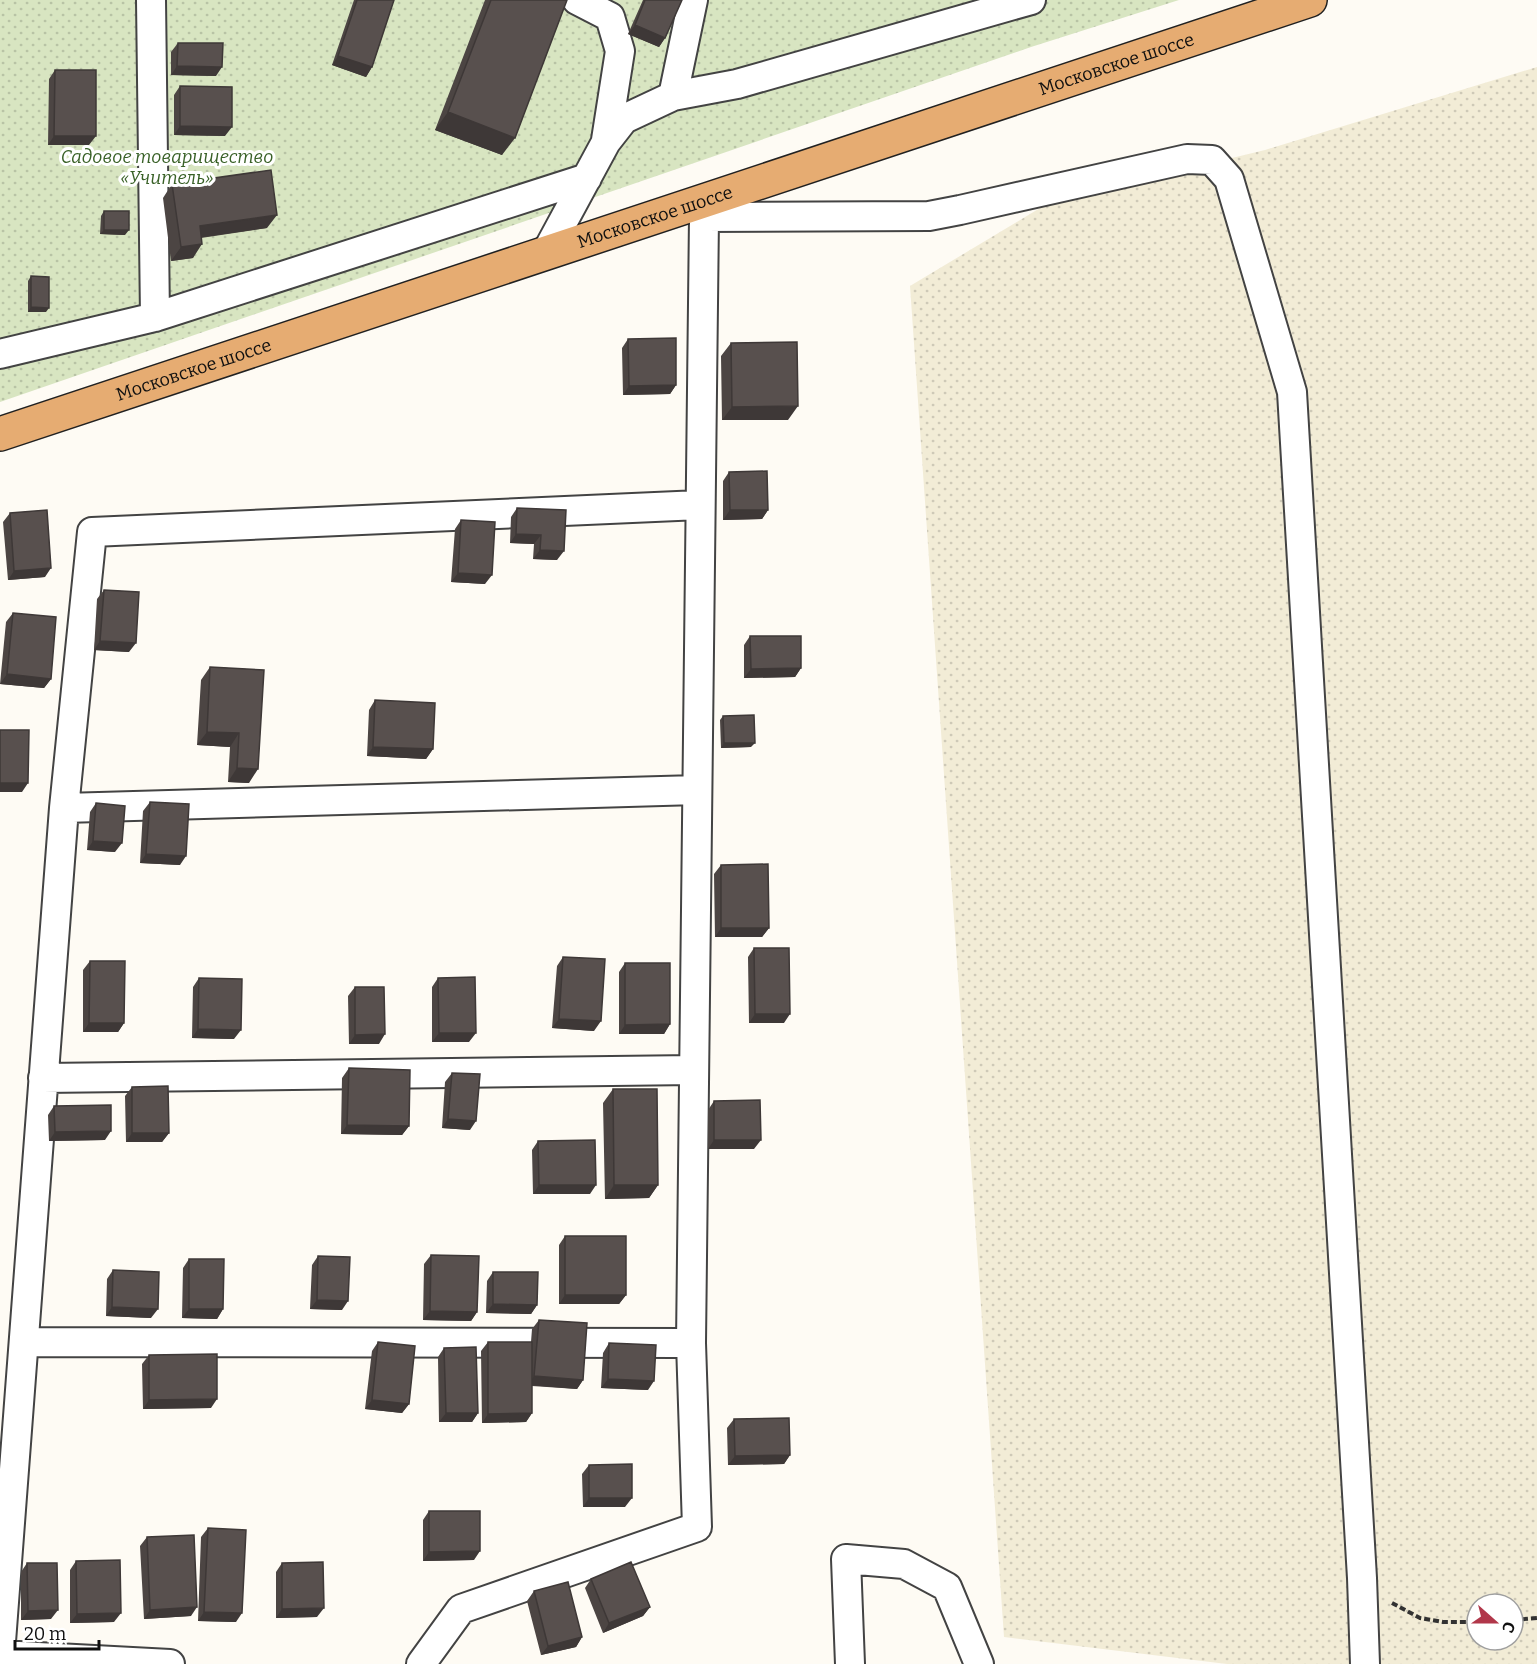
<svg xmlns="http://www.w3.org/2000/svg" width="1537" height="1664" font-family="Bitter,serif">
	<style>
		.farmland { fill: url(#farmland-dots); fill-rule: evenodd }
		.park { fill: url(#park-dots) }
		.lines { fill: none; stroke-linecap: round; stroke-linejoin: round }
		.minor-casing { stroke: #434343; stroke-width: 32 }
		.trunk-casing { stroke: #212121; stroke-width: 36 }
		.path { stroke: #323232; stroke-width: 4; stroke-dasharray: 6 3; stroke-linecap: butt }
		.minor { stroke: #fff; stroke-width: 28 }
		.trunk { stroke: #e6ac72; stroke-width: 33 }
		.wall { fill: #4c4543 }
		.shaded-wall { fill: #3e3837 }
		.building { fill: #58504e; stroke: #3e3837; stroke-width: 1.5 }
		.labels { text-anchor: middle; stroke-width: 6; stroke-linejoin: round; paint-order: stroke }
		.street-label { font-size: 18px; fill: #101010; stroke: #fff }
		.park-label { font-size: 18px; font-style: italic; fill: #396127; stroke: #fff }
	</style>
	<defs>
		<pattern id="farmland-dots" width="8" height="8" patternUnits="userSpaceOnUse" patternTransform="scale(1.5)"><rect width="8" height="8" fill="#f2ecd6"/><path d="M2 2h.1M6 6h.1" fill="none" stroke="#cec9b7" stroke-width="1.8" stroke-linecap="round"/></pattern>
		<pattern id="park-dots" width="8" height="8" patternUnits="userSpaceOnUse" patternTransform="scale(1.5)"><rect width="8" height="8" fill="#d8e5c1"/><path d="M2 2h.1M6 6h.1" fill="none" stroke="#b8c3a5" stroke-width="1.8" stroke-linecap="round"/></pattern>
	</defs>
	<rect width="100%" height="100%" fill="#fefbf4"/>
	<!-- farmland -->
	<path class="farmland" d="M1537,67V1664H1227L1004,1637L910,286L1050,202L1265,150ZM1477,1604H1513V1640H1477Z"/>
	<!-- park -->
	<path class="park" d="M0,0H1179L1031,47L0,402Z"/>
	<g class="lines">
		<defs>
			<path id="minor" d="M151,0L155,317
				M577,0L610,17L620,51L606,140
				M673,96L693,0
				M704,217L929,216L960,210L1187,159L1212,160L1229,179L1292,392L1362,1578L1365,1664
				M546,253L606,142L624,119L673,96L737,84L1031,0
				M0,354L155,317L587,178
				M64,808L697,790
				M43,1078L694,1070
				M24,1342L691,1343
				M0,1655L64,808L92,532L700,505
				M0,1655L170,1664
				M421,1664L461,1609L697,1527L691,1343L704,217L702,201
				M850,1664L846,1559L904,1564L947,1587L979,1664"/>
			<g id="trunk">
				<path id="s1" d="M0,434L1310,0"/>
			</g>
		</defs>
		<!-- minor casing -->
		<use href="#minor" class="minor-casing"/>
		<!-- trunk casing -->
		<use href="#trunk" class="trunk-casing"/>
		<!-- path -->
		<path class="path" d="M1392,1603L1420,1618L1443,1622H1477
			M1513,1620L1537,1618"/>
		<!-- minor -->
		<use href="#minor" class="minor"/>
		<!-- trunk -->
		<use href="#trunk" class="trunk"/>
	</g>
	<!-- wall -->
	<path class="wall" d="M354,0H394L372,67L366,77L332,65Z
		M485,0H567L502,155L435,130Z
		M643,0H682L665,38L659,47L628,34Z
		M178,43L216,76L171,75V52Z
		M55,70L89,145H48L49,79Z
		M180,86L225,136L174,135V95Z
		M172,184L267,228L201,238L193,258L171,261L163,198Z
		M104,211L125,235L100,234L101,216Z
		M31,276L46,312H28V281Z
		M628,339L676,385L670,394L623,395L622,348Z
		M731,343L788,420H722L721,356Z
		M729,472L768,510L762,519L723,520V481Z
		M517,508L566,510L557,560L533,559L534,544L510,543L511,517Z
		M10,513L45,577L8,580L3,522Z
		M461,520L485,584L451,582L455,529Z
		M104,590L129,652L94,650L97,599Z
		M13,613L51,679L44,688L0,684L6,622Z
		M750,636L801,668L795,677L744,678V645Z
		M210,667L264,670L249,783L228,782L230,747L197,745L201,680Z
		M375,700L433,749L426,759L367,756L369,710Z
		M723,716L751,747L721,748L720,720Z
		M150,802L180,865L140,863L143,811Z
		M96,803L115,852L87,850L90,812Z
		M721,865L769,928L762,937H715L714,874Z
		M754,948L784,1023H749L748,957Z
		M563,957L594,1031L552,1028L557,966Z
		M90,961L124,1023L118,1032H83V970Z
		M625,963L670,1024L664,1034H619V972Z
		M199,978L234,1039L192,1038L193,987Z
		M438,978L469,1042H432V987Z
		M355,987L379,1044H349L348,996Z
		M349,1068L409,1126L402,1135L341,1134L342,1078Z
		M452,1073L470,1130L442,1128L445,1082Z
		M132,1087L169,1133L162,1142H126L125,1096Z
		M613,1089L658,1185L649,1198L605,1199L603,1103Z
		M714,1101L754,1149H708V1110Z
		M54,1106L105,1140L49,1141L48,1115Z
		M538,1141L590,1194H533L532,1150Z
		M565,1236L626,1295L619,1304H559V1245Z
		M431,1255L477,1312L471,1321L423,1320L424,1264Z
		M318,1256L342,1310L310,1309L312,1265Z
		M189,1259L223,1309L217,1319L182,1318L183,1268Z
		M113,1270L151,1318L106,1316L107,1279Z
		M493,1272L537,1305L531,1314L486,1313L487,1281Z
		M539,1320L583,1380L577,1389L532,1386V1413L526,1422L482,1423L481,1351L488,1342H531L532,1329Z
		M378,1342L409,1404L402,1413L365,1409L372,1351Z
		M609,1343L648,1390L601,1388L603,1353Z
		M444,1348L478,1413L472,1422H439L438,1357Z
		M149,1355L211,1408L143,1409L142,1364Z
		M734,1419L790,1455L784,1464L728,1465L727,1428Z
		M589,1465L625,1507H583L582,1474Z
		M429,1511L474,1560L423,1561V1520Z
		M208,1528L236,1622L198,1621L201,1537Z
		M147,1537L191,1616L144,1619L140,1546Z
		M76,1561L114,1622L70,1623V1570Z
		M27,1563L51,1619L21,1620V1572Z
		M282,1563L317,1617L276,1618V1572Z
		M591,1579L650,1607L643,1616L603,1633L585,1588Z
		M534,1591L582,1637L576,1647L541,1655L527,1601Z"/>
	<!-- shaded-wall -->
	<path class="shaded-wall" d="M635,25L665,38L659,47L628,34Z
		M338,56L372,67L366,77L332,65Z
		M177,66L222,67L216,76L171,75Z
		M448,112L515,138L502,155L435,130Z
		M180,126L232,127L225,136L174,135Z
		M54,136H96L89,145H48Z
		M277,215L267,228L190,239L200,226Z
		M104,230H129L125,235L100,234Z
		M202,244L193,258L171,261L181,247Z
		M31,307L49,308L46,312H28Z
		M676,385L670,394L623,395L629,386Z
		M798,406L788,420H722L732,407Z
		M730,510H768L762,519L723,520Z
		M516,534L541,535L534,544L510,543Z
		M540,550L564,551L557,560L533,559Z
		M51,568L45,577L8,580L14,571Z
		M458,573L492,575L485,584L451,582Z
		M100,641L136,643L129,652L94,650Z
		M801,668L795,677L744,678L751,669Z
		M7,674L51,679L44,688L0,684Z
		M207,732L239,733L230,747L197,745Z
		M724,743H755L751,747L721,748Z
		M373,747L433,749L426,759L367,756Z
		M237,768L258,769L249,783L228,782Z
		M0,783H28L22,792H0Z
		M93,841L122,843L115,852L87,850Z
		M146,854L186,856L180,865L140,863Z
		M721,928H769L762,937H715Z
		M755,1014H790L784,1023H749Z
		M559,1019L601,1021L594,1031L552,1028Z
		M89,1023H124L118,1032H83Z
		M670,1024L664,1034H619L625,1025Z
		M198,1029L241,1030L234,1039L192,1038Z
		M439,1033H476L469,1042H432Z
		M385,1034L379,1044H349L355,1035Z
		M448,1119L476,1121L470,1130L442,1128Z
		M347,1125L409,1126L402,1135L341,1134Z
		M111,1131L105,1140L49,1141L55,1132Z
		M132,1133H169L162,1142H126Z
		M714,1140H761L754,1149H708Z
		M539,1185H596L590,1194H533Z
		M614,1185H658L649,1198L605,1199Z
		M565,1295H626L619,1304H559Z
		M317,1300L348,1301L342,1310L310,1309Z
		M493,1304L537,1305L531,1314L486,1313Z
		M112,1307L158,1309L151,1318L106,1316Z
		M189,1309H223L217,1319L182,1318Z
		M430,1311L477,1312L471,1321L423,1320Z
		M534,1376L583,1380L577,1389L528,1385Z
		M608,1379L654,1381L648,1390L601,1388Z
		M217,1399L211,1408L143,1409L149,1400Z
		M372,1400L409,1404L402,1413L365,1409Z
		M446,1413H478L472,1422H439Z
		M532,1413L526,1422L482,1423L488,1414Z
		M790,1455L784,1464L728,1465L735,1456Z
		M589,1498H632L625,1507H583Z
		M480,1551L474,1560L423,1561L429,1552Z
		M197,1607L191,1616L144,1619L150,1610Z
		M650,1607L643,1616L603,1633L609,1623Z
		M324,1608L317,1617L276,1618L282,1609Z
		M58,1610L51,1619L21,1620L28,1611Z
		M204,1612L242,1613L236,1622L198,1621Z
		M121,1613L114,1622L70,1623L77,1614Z
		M582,1637L576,1647L541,1655L548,1646Z"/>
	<!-- building -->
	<path class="building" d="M357,0H394L372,67L338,56Z
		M491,0H567L515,138L448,112Z
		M645,0H682L665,38L635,25Z
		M178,43H223L222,67L177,66Z
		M55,70H96V136H54Z
		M180,86L232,87V127L180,126Z
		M271,170L277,215L200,226L202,244L181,247L172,184Z
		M104,211H129V230H104Z
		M31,276L49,277V308L31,307Z
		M676,338V385L629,386L628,339Z
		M797,342L798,406L732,407L731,343Z
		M767,471L768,510H730L729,472Z
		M517,508L566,510L564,551L540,550L541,535L516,534Z
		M47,510L51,568L14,571L10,513Z
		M461,520L495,522L492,575L458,573Z
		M104,590L139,592L136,643L100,641Z
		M13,613L56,617L51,679L7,674Z
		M750,636H801V668L751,669Z
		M210,667L264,670L258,769L237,768L239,733L207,732Z
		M375,700L435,703L433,749L373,747Z
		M754,715L755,743H724L723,716Z
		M0,730H29L28,783H0Z
		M150,802L189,804L186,856L146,854Z
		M96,803L125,806L122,843L93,841Z
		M768,864L769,928H721V865Z
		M754,948H789L790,1014H755Z
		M563,957L605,959L601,1021L559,1019Z
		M90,961H125L124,1023H89Z
		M625,963H670V1024L625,1025Z
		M475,977L476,1033H439L438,978Z
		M199,978L242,979L241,1030L198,1029Z
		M355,987H384L385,1034L355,1035Z
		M349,1068L410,1070L409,1126L347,1125Z
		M452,1073L480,1074L476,1121L448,1119Z
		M168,1086L169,1133H132V1087Z
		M613,1089H657L658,1185H614Z
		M760,1100L761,1140H714V1101Z
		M111,1105V1131L55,1132L54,1106Z
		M595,1140L596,1185H539L538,1141Z
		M565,1236H626V1295H565Z
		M431,1255L479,1256L477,1312L430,1311Z
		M318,1256L350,1257L348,1301L317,1300Z
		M189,1259H224L223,1309H189Z
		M113,1270L159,1272L158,1309L112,1307Z
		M493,1272H538L537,1305L493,1304Z
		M539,1320L587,1323L583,1380L534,1376Z
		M378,1342L415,1346L409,1404L372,1400Z
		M488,1342H532V1413L488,1414Z
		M609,1343L656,1345L654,1381L608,1379Z
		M476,1347L478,1413H446L444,1348Z
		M217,1354V1399L149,1400V1355Z
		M789,1418L790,1455L735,1456L734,1419Z
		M632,1464V1498H589V1465Z
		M429,1511H480V1551L429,1552Z
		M208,1528L246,1530L242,1613L204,1612Z
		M194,1535L197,1607L150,1610L147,1537Z
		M120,1560L121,1613L77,1614L76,1561Z
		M323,1562L324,1608L282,1609V1563Z
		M631,1562L650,1607L609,1623L591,1579Z
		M27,1563H57L58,1610L28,1611Z
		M568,1582L582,1637L548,1646L534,1591Z"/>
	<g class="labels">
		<!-- street labels -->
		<g class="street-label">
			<text dy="6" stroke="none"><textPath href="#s1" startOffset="1176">Московское шоссе</textPath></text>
			<text dy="6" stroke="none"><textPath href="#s1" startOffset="690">Московское шоссе</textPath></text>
			<text dy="6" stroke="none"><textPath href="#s1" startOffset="204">Московское шоссе</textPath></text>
		</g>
		<!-- park labels -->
		<g class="park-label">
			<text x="167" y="163">Садовое товарищество<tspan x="167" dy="21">«Учитель»</tspan></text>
		</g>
	</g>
	<!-- north arrow -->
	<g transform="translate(1495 1622) rotate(111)"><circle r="28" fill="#ffffff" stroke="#9f9f9f" stroke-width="1.5"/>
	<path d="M0-4.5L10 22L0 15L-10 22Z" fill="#b1374a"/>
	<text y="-9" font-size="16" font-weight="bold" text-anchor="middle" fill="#101010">С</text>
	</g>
	<!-- scale -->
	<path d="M15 1640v9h84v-9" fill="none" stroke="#101010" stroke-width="3"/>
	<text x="24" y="1640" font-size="18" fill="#101010" stroke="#ffffff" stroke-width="4.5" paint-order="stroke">20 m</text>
</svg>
